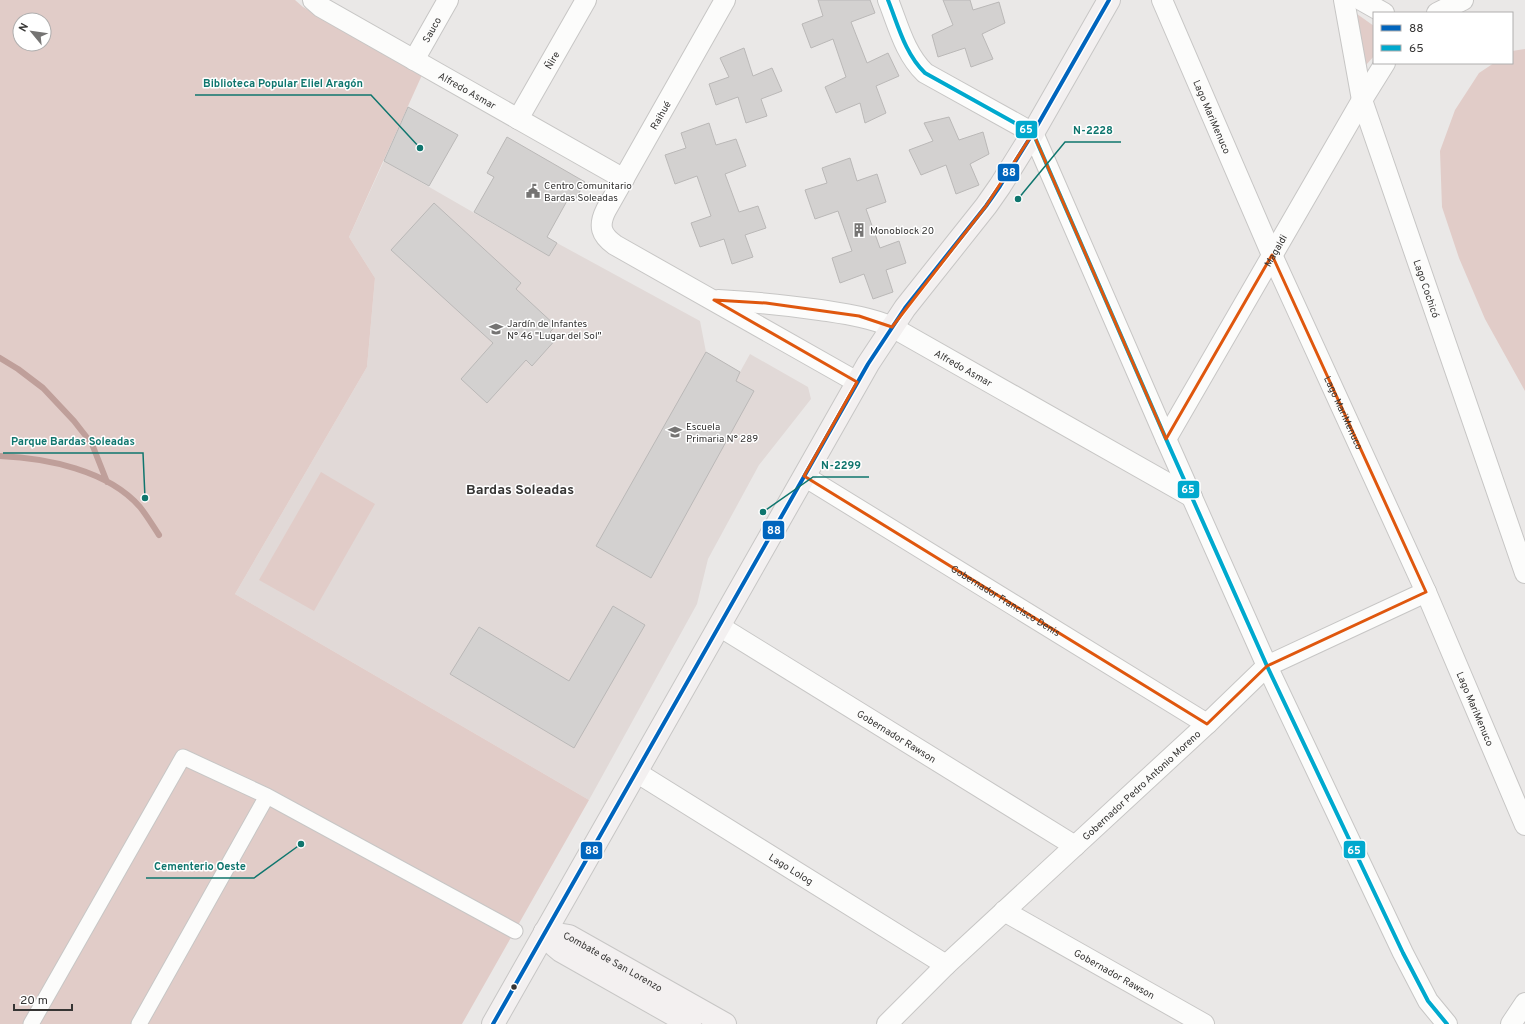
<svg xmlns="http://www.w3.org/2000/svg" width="1525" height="1024" font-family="Overpass,sans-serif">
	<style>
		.built { fill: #e1d9d7 }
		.green { fill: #e1ccc8; fill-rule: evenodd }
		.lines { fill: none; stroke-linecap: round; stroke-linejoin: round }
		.stream { stroke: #bf9f9a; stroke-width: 6 }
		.building { fill: #d3d1d0; stroke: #bab8b7 }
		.pedestrian-casing { stroke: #c7c6c5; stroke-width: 17 }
		.minor-casing { stroke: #c7c6c5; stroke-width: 22 }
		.secondary-casing { stroke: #c7c6c5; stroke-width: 24 }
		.pedestrian { stroke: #fcfcfb; stroke-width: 15 }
		.minor { stroke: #fcfcfb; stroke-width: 20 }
		.secondary { stroke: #f3f0f0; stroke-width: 22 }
		.bus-1-casing { stroke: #fff; stroke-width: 7 }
		.bus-2-casing { stroke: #fff; stroke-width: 7 }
		.bus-1 { stroke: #0065bd; stroke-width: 4 }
		.bus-2 { stroke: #00a9ce; stroke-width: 4 }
		.marked { fill: none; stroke: #df570e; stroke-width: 3; stroke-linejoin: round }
		.bus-dot { fill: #363534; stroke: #fff; stroke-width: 1.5 }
		.labels { text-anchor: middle; stroke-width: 3; stroke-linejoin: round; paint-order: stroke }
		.street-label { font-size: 10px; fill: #363534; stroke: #fff }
		.poi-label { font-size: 10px; fill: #363534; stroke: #fff; text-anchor: start }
		.district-label { font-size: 14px; font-weight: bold; fill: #363534; stroke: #fff }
		.leader { fill: none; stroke: #0f766e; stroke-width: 1.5 }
		.callout-dot { fill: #0f766e; stroke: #fff; stroke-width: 1.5 }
		.callout-label { font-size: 11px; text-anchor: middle; font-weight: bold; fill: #0f766e; stroke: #fff; stroke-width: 3; stroke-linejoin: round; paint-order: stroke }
		.line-badge { stroke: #fff; stroke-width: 1.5 }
		.badge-label { font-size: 11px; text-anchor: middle; font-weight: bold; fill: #fff }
	</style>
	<rect width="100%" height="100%" fill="#eae8e7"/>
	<!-- built -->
	<path class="built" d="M384,161L549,256L557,243L700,321L706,352L740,372L750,354L808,387L811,399L759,465L708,559L697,604L589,800L235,594L367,367L375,278L349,237Z"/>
	<!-- green -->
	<path class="green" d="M0,0H295L303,7L422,75L349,237L375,278L367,367L235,594L589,800L462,1024H0ZM20,20H44V44H20Z
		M1357,14L1374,26V56L1366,65Z
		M1525,49V391L1485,319L1459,258L1442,207L1440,151L1455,110L1479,73L1494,63H1512V51Z
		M321,472L375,504L314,611L259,580Z"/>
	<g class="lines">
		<!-- stream -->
		<path class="stream" d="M0,358L18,369L43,388L74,421L92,444L107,482
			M0,456C46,458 108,470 140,507C147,516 153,526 159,535"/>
	</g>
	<!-- building -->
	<path class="building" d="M818,0H870L875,13L851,22L867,63L888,53L899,76L876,86L886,113L865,123L860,103L836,113L825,87L846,77L833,39L811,48L802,24L823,16Z
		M943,0H970L973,10L999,2L1005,23L982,34L993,59L971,67L965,48L938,57L932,35L953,25Z
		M744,48L753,76L772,68L782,91L761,99L767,116L746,123L738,97L716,105L709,84L729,77L720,58Z
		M408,107L458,135L429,186L384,161Z
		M949,117L959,140L983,132L989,154L970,164L979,185L956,194L946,165L921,175L909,150L933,141L924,123Z
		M709,123L716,145L736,139L746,166L725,174L739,212L758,206L766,228L745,235L753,257L732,264L724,239L700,247L691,223L711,216L697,176L675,184L665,155L686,148L681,133Z
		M507,137L585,182L574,202L568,199L547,237L557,243L549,256L474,212L494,177L487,173Z
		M850,158L857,181L877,174L886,202L866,209L880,248L899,241L906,263L886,270L893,292L873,299L864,274L840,283L832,258L852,251L838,211L815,219L805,190L827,183L822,168Z
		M434,203L521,283L516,289L556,326L550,332L557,338L532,366L526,360L487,403L461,379L493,343L391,250Z
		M706,352L740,372L736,381L754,391L651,578L596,546Z
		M613,606L645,625L574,748L450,674L479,627L569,681Z"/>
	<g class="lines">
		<defs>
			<path id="pedestrian" d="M31,1024L183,757L267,796L515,931
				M139,1024L267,796"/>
			<g id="minor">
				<path id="s1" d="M313,0L321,7L624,179"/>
				<path d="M725,0L606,210C598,226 601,235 615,245L857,382"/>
				<path d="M888,0C898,25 905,54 925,73L1033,133L1166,439L1267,666L1403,953L1428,1001L1447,1024"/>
				<path id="s2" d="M1162,0L1272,255L1426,592L1525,825"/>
				<path id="s3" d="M1344,0L1362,100L1525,573"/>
				<path d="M1361,0L1384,13"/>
				<path d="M1437,13L1463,0"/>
				<path id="s4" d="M414,60L448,0"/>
				<path id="s5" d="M518,119L586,0"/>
				<path id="s6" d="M718,300C753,302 786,305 820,310C845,314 869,317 892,327L1192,497"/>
				<path id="s7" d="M1166,439L1362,100L1385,63"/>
				<path id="s8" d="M804,476L1207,724"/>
				<path id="s9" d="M719,626L1075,846"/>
				<path id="s10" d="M636,772L946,965"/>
				<path id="s11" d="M1004,911L1204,1024"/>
				<path id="s12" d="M887,1024L946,965L1207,724L1267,666L1426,592"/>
				<path d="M1511,1024L1525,1003"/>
			</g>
			<g id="secondary">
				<path id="s13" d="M545,932L569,936L725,1024"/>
				<path d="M545,932L555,946L561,951L690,1024"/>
				<path d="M493,1024L868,364L905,308L986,206L1000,186L1033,133L1109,0"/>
			</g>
		</defs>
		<!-- pedestrian casing -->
		<use href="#pedestrian" class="pedestrian-casing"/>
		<!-- minor casing -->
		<use href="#minor" class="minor-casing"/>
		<!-- secondary casing -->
		<use href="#secondary" class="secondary-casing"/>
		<!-- pedestrian -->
		<use href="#pedestrian" class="pedestrian"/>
		<!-- minor -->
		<use href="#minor" class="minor"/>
		<!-- secondary -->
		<use href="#secondary" class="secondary"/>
		<defs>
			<path id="bus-1" d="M493,1024L868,364L905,308L986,206L1000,186L1033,133L1109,0"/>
			<path id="bus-2" d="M888,0C898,25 905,54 925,73L1033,133L1166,439L1267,666L1403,953L1428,1001L1447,1024"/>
		</defs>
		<!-- bus-1 casing -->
		<use href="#bus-1" class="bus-1-casing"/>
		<!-- bus-2 casing -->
		<use href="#bus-2" class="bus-2-casing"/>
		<!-- bus-1 -->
		<use href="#bus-1" class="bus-1"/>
		<!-- bus-2 -->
		<use href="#bus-2" class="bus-2"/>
	</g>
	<!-- marked area -->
	<path class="marked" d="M1033,133L1166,439L1272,255L1426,592L1267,666L1207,724L804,476L857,382L714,300L766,303L859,316L892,327L986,206Z"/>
	<!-- icons -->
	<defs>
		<symbol id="civic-bare" viewBox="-9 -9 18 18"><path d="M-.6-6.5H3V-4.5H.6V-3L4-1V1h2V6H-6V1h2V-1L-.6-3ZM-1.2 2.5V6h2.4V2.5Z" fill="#757473" stroke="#fff" stroke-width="2.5" paint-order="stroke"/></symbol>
		<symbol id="building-bare" viewBox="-9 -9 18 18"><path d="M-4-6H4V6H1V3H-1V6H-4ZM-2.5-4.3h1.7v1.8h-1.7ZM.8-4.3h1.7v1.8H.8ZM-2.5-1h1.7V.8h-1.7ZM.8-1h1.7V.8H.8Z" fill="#757473" stroke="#fff" stroke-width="2.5" paint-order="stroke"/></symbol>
		<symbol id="school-bare" viewBox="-9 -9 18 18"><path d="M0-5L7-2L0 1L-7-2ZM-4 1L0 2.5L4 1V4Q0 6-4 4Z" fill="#757473" stroke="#fff" stroke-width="2.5" paint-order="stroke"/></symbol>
	</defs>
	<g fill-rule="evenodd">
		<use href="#civic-bare" x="523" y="181" width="20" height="20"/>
		<use href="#building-bare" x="849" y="220" width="20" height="20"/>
		<use href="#school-bare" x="486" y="319" width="20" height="20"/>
		<use href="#school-bare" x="665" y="422" width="20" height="20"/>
	</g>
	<!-- markers -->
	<circle class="bus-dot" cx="514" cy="987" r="3.5"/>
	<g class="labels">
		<!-- street labels -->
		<g class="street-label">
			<text dy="4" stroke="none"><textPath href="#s4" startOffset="35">Sauco</textPath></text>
			<text dy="4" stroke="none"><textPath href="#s5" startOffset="68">Ñire</textPath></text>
			<text dy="4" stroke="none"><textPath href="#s1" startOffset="179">Alfredo Asmar</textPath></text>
			<text transform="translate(660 115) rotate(-60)" y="4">Raihué</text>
			<text dy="4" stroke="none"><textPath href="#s2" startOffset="127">Lago MariMenuco</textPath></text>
			<text dy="4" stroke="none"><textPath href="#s7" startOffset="218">Magaldi</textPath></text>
			<text dy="4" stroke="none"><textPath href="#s3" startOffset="301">Lago Cochicó</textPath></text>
			<text dy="4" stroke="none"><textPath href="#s6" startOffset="259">Alfredo Asmar</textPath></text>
			<text dy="4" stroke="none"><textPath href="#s2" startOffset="451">Lago MariMenuco</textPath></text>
			<text dy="4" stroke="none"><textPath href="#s8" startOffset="237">Gobernador Francisco Denis</textPath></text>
			<text dy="4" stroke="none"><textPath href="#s2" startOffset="775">Lago MariMenuco</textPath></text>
			<text dy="4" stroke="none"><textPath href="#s9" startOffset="209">Gobernador Rawson</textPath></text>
			<text dy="4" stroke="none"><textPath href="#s12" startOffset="349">Gobernador Pedro Antonio Moreno</textPath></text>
			<text dy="4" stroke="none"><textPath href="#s10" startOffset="183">Lago Lolog</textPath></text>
			<text dy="4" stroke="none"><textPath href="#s13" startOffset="75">Combate de San Lorenzo</textPath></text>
			<text dy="4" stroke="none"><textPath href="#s11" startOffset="127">Gobernador Rawson</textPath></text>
		</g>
		<!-- poi labels -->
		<g class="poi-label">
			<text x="544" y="189">Centro Comunitario<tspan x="544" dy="12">Bardas Soleadas</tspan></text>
			<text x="870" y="234">Monoblock 20</text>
			<text x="507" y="327">Jardín de Infantes<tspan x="507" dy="12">N° 46 "Lugar del Sol"</tspan></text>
			<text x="686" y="430">Escuela<tspan x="686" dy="12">Primaria N° 289</tspan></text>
		</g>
		<!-- district labels -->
		<g class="district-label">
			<text x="520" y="494">Bardas Soleadas</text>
		</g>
	</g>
	<!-- callouts -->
	<path class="leader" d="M420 148L371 95H195M1018 199L1065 142H1121M145 498L143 453H3M763 512L813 477H869M301 844L254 878H146"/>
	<g class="callout-dot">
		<circle cx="420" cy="148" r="4"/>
		<circle cx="1018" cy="199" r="4"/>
		<circle cx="145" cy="498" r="4"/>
		<circle cx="763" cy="512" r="4"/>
		<circle cx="301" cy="844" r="4"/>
	</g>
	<g class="callout-label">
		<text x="283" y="87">Biblioteca Popular Eliel Aragón</text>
		<text x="1093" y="134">N-2228</text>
		<text x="73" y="445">Parque Bardas Soleadas</text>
		<text x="841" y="469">N-2299</text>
		<text x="200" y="870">Cementerio Oeste</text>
	</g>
	<g class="line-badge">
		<rect x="1015" y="120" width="23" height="19" rx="4" fill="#00a9ce"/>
		<rect x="997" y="163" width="23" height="19" rx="4" fill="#0065bd"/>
		<rect x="1177" y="480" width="23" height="19" rx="4" fill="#00a9ce"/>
		<rect x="762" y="520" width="23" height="20" rx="4" fill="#0065bd"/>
		<rect x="1343" y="840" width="23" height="19" rx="4" fill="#00a9ce"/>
		<rect x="580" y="841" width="23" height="19" rx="4" fill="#0065bd"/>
	</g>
	<g class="badge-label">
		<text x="1026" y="133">65</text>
		<text x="1009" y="176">88</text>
		<text x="1188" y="493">65</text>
		<text x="774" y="534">88</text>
		<text x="1354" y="854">65</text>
		<text x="592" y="854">88</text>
	</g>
	<!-- legend -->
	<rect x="1373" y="12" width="140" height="52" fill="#ffffff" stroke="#afaeae"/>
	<rect x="1381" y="25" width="20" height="6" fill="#0065bd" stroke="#afaeae"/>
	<text x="1409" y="32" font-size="12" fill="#363534">88</text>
	<rect x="1381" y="45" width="20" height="6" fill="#00a9ce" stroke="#afaeae"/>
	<text x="1409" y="52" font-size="12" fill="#363534">65</text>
	<!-- north arrow -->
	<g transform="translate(32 32) rotate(299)"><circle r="19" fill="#ffffff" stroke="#afaeae"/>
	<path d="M0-3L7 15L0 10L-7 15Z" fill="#757473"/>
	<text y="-6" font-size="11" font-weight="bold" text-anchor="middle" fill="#363534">N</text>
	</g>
	<!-- scale -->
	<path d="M14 1004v6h58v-6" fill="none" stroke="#363534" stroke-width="2"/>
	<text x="20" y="1004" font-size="12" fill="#363534" stroke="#ffffff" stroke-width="3" paint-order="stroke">20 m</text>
</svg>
